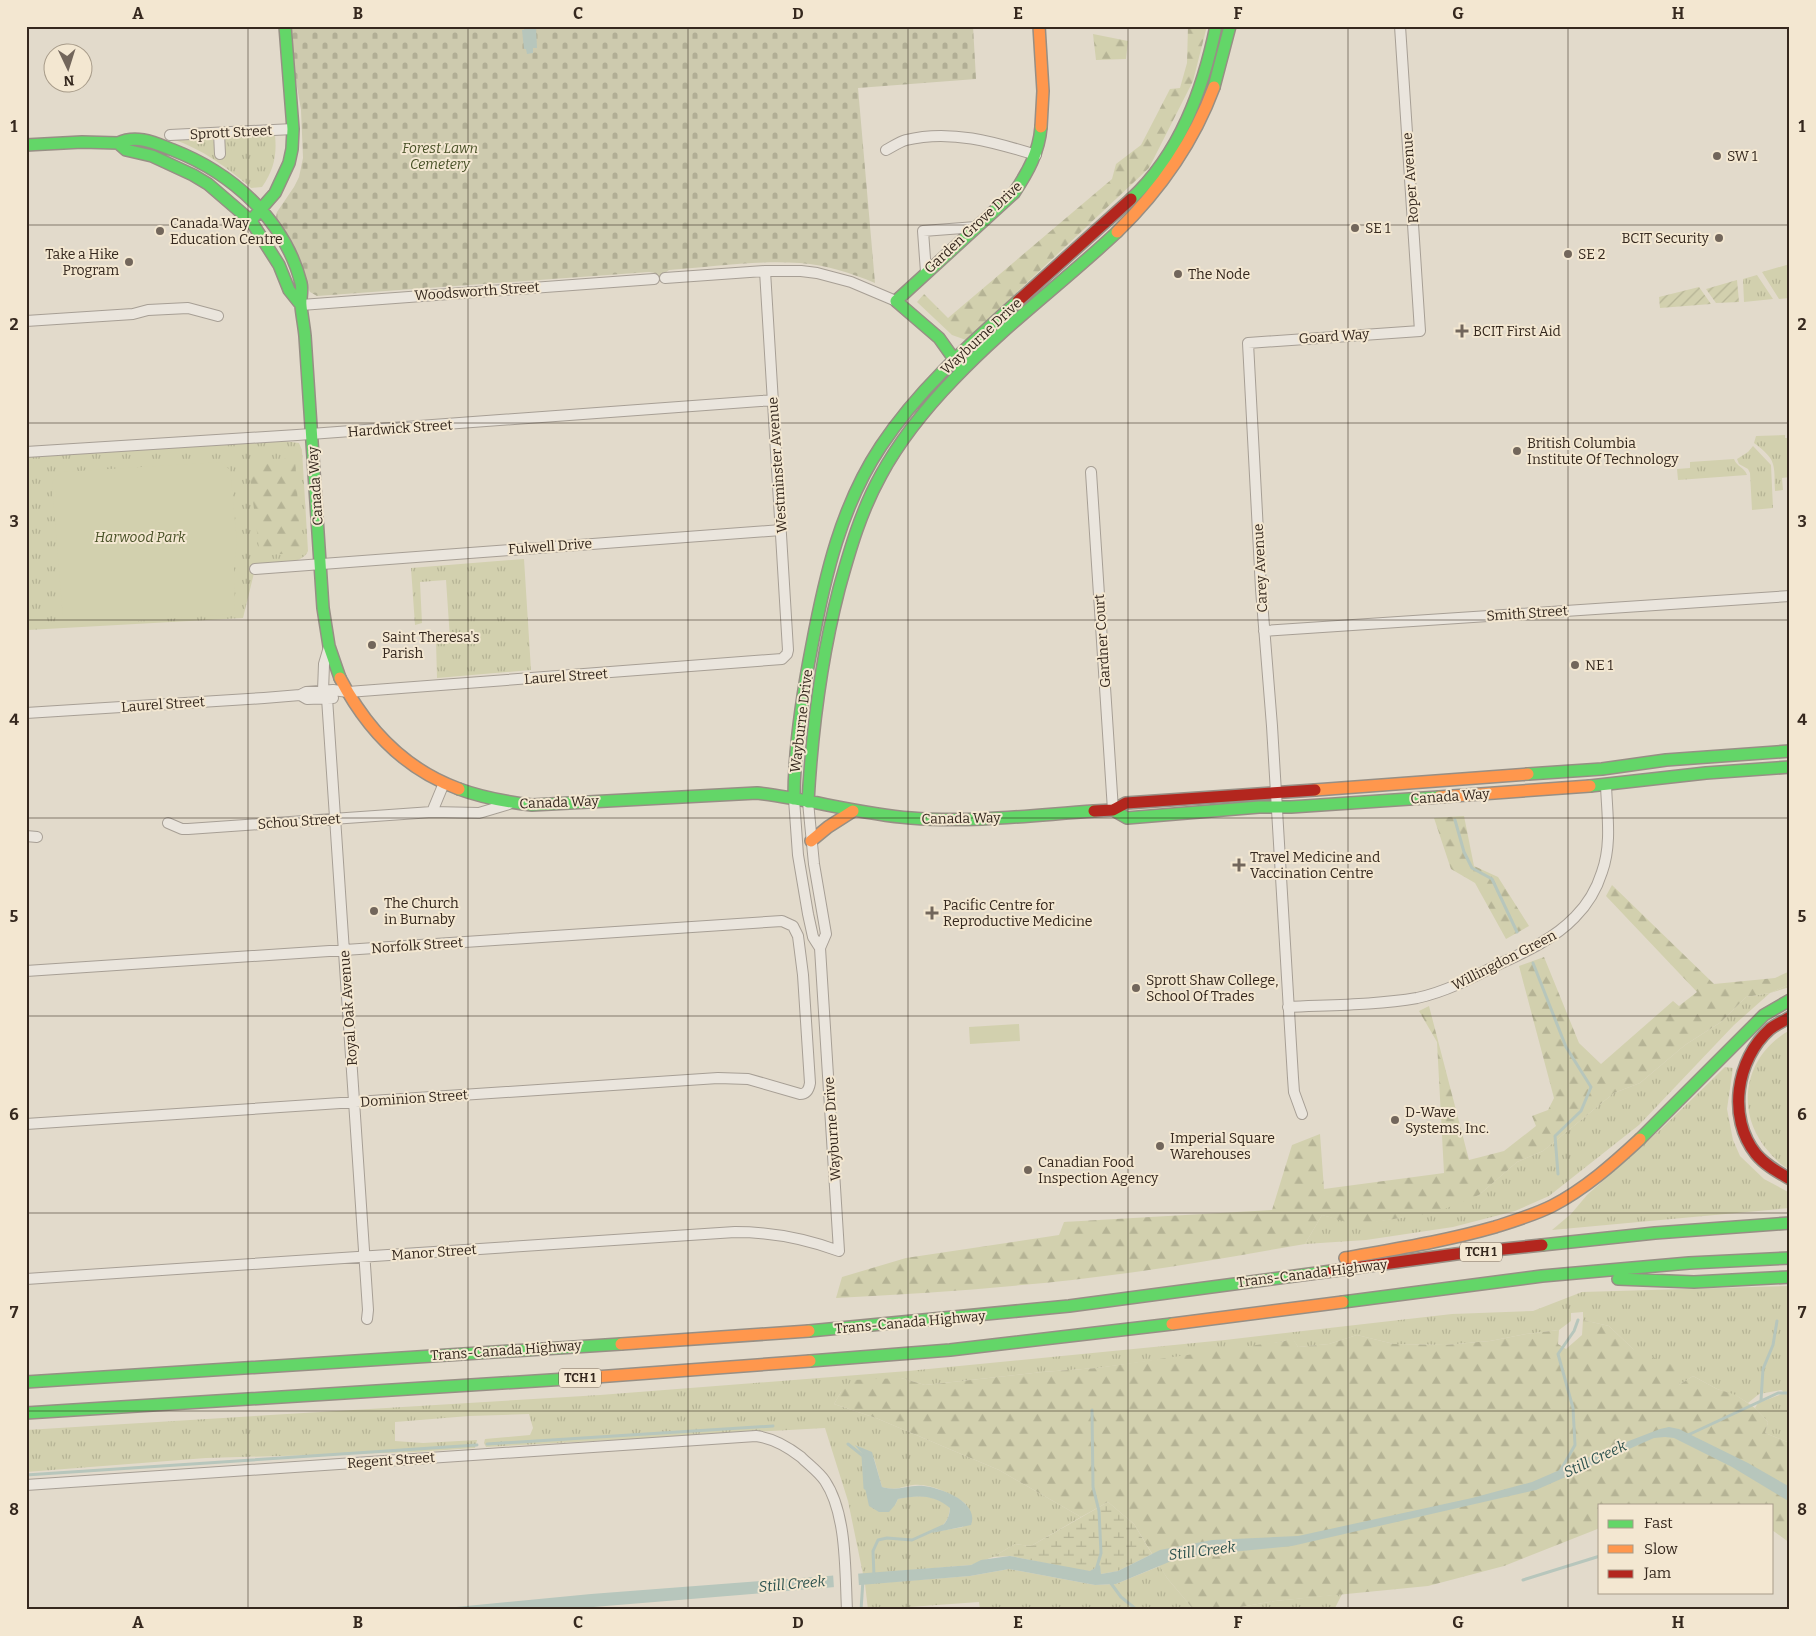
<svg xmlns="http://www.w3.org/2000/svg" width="1816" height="1636" font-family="Bitter,serif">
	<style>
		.grass { fill: url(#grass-tufts); fill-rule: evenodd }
		.forest { fill: url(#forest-firs) }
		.wetland { fill: url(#wetland-marsh) }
		.cemetery { fill: url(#cemetery-stones) }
		.garden { fill: url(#garden-furrows) }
		.pitch { fill: #d2d0ae }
		.water { fill: #b7c6bc }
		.pier { fill: #e2dacb }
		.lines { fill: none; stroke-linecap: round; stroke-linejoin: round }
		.stream { stroke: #b7c6bc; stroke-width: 3 }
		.street-casing { stroke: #a79f95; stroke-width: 12 }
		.fast-casing { stroke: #978f85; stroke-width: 14 }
		.slow-casing { stroke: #978f85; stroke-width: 14 }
		.jam-casing { stroke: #978f85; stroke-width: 14 }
		.street { stroke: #eae5dd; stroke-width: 10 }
		.fast { stroke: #63d668; stroke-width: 11 }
		.slow { stroke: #ff974d; stroke-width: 11 }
		.jam { stroke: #b3261e; stroke-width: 11 }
		.grid { fill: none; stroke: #35281e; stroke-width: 1; stroke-opacity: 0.55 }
		.poi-dot { fill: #72665b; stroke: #f3e7d1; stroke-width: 2 }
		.labels { text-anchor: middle; stroke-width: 4; stroke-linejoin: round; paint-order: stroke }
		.shield { fill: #f3e7d1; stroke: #6e6154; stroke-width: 1 }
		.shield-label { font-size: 12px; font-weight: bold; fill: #35281e }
		.street-label { font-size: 14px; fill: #35281e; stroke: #f3e7d1 }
		.park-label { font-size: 14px; font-style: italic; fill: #485026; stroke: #f3e7d1 }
		.poi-label { font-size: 14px; fill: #35281e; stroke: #f3e7d1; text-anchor: start }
		.water-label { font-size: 15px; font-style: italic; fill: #2e534f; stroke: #f3e7d1 }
		.neatline { fill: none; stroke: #35281e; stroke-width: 2 }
		.grid-label { font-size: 16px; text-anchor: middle; font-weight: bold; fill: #35281e }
	</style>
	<defs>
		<pattern id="grass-tufts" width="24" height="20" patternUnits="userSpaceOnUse" patternTransform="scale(1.25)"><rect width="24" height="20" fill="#d2d0ae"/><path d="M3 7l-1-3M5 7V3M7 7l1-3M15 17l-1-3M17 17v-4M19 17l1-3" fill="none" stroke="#b5b395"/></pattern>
		<pattern id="forest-firs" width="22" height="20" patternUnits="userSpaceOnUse" patternTransform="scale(1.25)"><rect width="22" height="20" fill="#d2d0ae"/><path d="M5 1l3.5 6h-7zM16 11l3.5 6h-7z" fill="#b5b395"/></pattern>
		<pattern id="wetland-marsh" width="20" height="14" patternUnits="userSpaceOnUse" patternTransform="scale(1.25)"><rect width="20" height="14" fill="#d2d0ae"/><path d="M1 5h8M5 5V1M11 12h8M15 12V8" fill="none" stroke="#b5b395"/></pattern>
		<pattern id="cemetery-stones" width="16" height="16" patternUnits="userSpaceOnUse" patternTransform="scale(1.25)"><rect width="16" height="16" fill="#cdcaae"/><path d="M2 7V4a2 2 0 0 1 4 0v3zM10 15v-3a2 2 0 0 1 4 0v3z" fill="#b1ae95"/></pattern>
		<pattern id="garden-furrows" width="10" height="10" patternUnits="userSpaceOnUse" patternTransform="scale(1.25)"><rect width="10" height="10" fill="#d2d0ae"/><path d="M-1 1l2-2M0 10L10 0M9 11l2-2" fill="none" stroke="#b5b395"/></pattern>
	</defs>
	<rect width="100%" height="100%" fill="#e2dacb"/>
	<!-- grass -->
	<path class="grass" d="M275,135C277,155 274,170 262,187L251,188C227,167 202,149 172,139L208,137L213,140L216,146L231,136Z
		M1790,264V298L1779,299L1762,272Z
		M1757,275L1773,299L1744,302L1743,279Z
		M1785,435V438H1790V477L1782,478L1783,490L1775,491C1774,464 1777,460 1754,443L1756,436Z
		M283,441L299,443L302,450L308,551C303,565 269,566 255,569L243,618L28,630L26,614V457Z
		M1753,446L1771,465L1773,508L1752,510L1750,473L1748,469L1739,464L1737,459L1748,452Z
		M1734,459C1737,467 1744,467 1747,475L1678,480L1677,469L1690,468V462Z
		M524,559L531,670L437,678L436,641L450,639L446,580L420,582L422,623L415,625L411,568Z
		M1790,984V987L1770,993L1734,1025L1639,1125L1549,1196L1515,1211L1453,1227L1366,1240L1305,1244L1322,1215L1357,1224L1400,1218L1479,1195L1517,1162L1543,1151L1614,1093L1640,1083L1685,1045L1721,1022L1746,997L1770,993Z
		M1790,1030V1170C1782,1166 1775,1159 1769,1152C1734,1113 1743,1056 1790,1030Z
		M1725,1067L1733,1068L1727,1109L1733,1140L1740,1156L1764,1179L1790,1193V1208L1552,1230L1571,1214L1587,1195L1659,1131Z
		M1790,1286V1443L1765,1433L1768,1422L1755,1408L1758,1403L1782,1394L1783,1391L1781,1390L1759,1394L1748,1403L1737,1396L1717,1389L1693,1376L1679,1385L1633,1349L1609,1326L1583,1320V1312L1571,1313V1321L1559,1330L1526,1334L1490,1341L1445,1345L1394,1344L1357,1335L1329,1344L1298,1347L1292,1338L1285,1341L1245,1348L1097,1368L1042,1372L925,1385L901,1378L841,1392L834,1404L876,1418L999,1470L1081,1517L1031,1546L1015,1544L993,1557L971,1565L863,1574L848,1501L825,1428L486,1447L484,1443L485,1439L530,1435L533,1428L529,1414L469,1416L395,1422V1441L423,1443L477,1440L475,1448L416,1452L206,1458L26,1472V1430L600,1395L908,1371L1225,1340L1452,1314L1533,1311L1582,1292ZM856,1445L874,1458L882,1487C896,1491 900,1487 913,1485C931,1483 952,1494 966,1504L963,1527L934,1532C944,1525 949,1521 950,1507C933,1494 918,1495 898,1499L895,1505L865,1488L864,1456Z
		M1160,1566L1167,1578L1194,1610H980L979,1602L868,1610L865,1584L970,1576L1009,1569L1095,1585L1116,1584Z
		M1342,1594L1335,1608L1332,1610H1223L1275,1601Z"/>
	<!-- forest -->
	<path class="forest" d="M1188,26H1207L1193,81L1149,168L966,340L952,335L917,302L924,294L948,318L1112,179L1116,164L1141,145L1170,89L1180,88L1187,63Z
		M1093,34L1128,41L1126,59L1096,60Z
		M295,458L301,552L260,556L248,462Z
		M1464,816L1474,866L1498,877L1529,926L1506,939L1475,883L1451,869L1434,818Z
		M1612,885L1714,984L1775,978L1790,971V984L1770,993L1746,997L1721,1022L1685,1045L1640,1083L1614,1093L1543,1151L1517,1162L1479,1195L1437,1212L1357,1225L1322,1215L1305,1244C1246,1254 1187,1265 1128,1273C1032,1286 934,1293 836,1298L842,1277L906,1258L1059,1235L1064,1222L1272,1210L1292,1145L1320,1134L1324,1189L1444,1173L1437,1042L1419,1011L1429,1006L1469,1160L1504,1151L1536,1126L1532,1116L1548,1110L1554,1098L1519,966L1544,957L1579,1043L1601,1064L1673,1001L1679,1006L1697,992L1606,896Z
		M1583,1320L1609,1326L1633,1349L1682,1369L1679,1385L1693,1376L1717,1389L1736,1395L1755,1408L1768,1422L1765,1433L1790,1443V1543L1772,1530V1505H1600V1528L1504,1566L1428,1586L1275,1601L1223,1610H1194L1167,1578L1134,1524L1108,1502L1081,1517L999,1470L876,1418L834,1404L841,1392L853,1380L901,1378L925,1385L1042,1372L1097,1368L1285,1341L1292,1337L1298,1347L1329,1344L1357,1335L1394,1344L1445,1345L1490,1341L1526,1334L1559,1330L1558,1344L1566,1349L1582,1335Z"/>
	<!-- wetland -->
	<path class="wetland" d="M1108,1502L1134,1524L1152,1554L1118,1571L1101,1574L1099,1565L1090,1572L1010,1556L993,1557L1015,1544L1031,1546Z"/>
	<!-- cemetery -->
	<path class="cemetery" d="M290,26H973L976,79L858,88L875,283C851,273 826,265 800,263C757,260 712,267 669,270L661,276H657L655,273L649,272L317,296L310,292L276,217L277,212L294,187L299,177L303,158L301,110L293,63Z"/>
	<!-- garden -->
	<path class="garden" d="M1737,280L1739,302L1716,303L1706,289Z
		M1699,287L1711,304L1660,308L1659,297Z"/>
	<!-- pitch -->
	<path class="pitch" d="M221,462L230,470L237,541L234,565L235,614L71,626L63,619L52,483L61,472Z
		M1019,1024L1020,1041L970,1044L969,1027Z"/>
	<!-- water -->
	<path class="water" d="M524,26H536L537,48H533V53L527,54L526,49H524L522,30H524Z
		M1669,1427L1679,1429L1748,1463L1790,1487V1502L1732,1467L1674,1438L1665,1437L1654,1438L1536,1490L1292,1546L1181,1557L1116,1584L1095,1585L1009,1569L970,1576L557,1610H367L394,1607L446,1608L591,1594L971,1565L981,1560L1010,1556L1090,1571L1100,1565L1101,1574L1118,1571L1160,1550L1212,1540L1298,1536L1472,1498L1532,1482L1608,1449L1660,1429Z
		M855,1445L872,1452L882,1487C899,1492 908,1484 924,1486C941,1488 980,1502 971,1525L932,1533C943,1526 949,1522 950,1508C933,1494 918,1495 898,1499L895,1505L889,1512H879L869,1506L865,1488L864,1456Z"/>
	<!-- pier -->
	<path class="pier" d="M858,1571L859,1587L834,1589L833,1573Z"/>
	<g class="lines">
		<!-- stream -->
		<path class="stream" d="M1455,820L1464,852L1472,868L1492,879L1517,932
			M1533,963L1566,1047L1591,1087L1581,1111L1555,1136L1558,1174
			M1761,1400L1763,1369L1773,1345L1777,1321
			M1092,1410L1093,1487L1099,1511L1101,1553L1096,1570
			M1688,1435L1778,1393H1790
			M487,1444L773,1426
			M848,1444L863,1456L865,1488L869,1489
			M1559,1473L1575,1445L1573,1408L1558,1354L1574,1331L1578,1320
			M26,1475L477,1445
			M874,1576L873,1551L878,1540L887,1538L912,1540L943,1526
			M1523,1580L1600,1556
			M1110,1582L1121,1597L1137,1610
			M861,1610L863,1580"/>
		<defs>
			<path id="street" d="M219,133L220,154
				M170,135L293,129
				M886,150C892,147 899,142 906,140C950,129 994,142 1036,155
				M926,272L923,231L976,227
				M665,278L765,271H801L817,273L851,282L896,301
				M301,305L654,279
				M26,321L133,314L148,310L188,308L218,316
				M26,452L297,435L773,400
				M1091,472L1113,810
				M255,569L781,530
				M1264,631L1790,596
				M323,691L324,664L329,647
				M300,695L307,699L333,698
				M327,698L368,1310L367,1319
				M26,713L264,698L300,695L306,692L333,690L348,692L782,659L787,654L788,650L765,271
				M794,799L798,855L808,914L813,937L820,948
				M432,812L444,783
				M168,823L182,829H188L432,812L479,813L509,804
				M26,836L37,837
				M26,971L782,921L793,926L798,936L803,975L810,1083C809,1089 807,1094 800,1094L748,1079L718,1078L26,1124
				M1288,1007C1330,1005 1377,1005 1417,998C1445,992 1470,979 1495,966C1523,953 1553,940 1575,917C1587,905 1597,888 1602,872C1612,844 1607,814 1606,785
				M1302,1114L1294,1092L1293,1078L1272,726L1261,589L1248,343L1420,331L1400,26
				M26,1279L735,1232C772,1232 804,1238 839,1251L820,948L826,934L814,864L808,802
				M26,1485L756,1436C773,1438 787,1446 801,1457C809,1465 819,1472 825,1481C847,1514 845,1571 847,1610"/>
			<path id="fast" d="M1214,87L1230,26
				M118,143C137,134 155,143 173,150C232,173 285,220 301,283C303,291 300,298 301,306C302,316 304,326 305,336L323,608L329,646L340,678
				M26,145L82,142L118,143L126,150L152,156L193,175L208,184L251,221L279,265L289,290L301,305
				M1131,199C1180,154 1203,89 1216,26
				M254,217L275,193L289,163L292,149L293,129L285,26
				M959,366L939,338L896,301L1014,193C1028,172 1039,152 1041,127
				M1528,774L1602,769L1666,760L1790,751
				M1590,786L1706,773L1790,767
				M459,789C483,798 507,802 532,805L757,793C809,799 859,814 911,818C972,823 1034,815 1094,811
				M794,799C794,747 802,696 812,645C825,576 841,506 881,446C918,390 969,345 1018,301
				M808,802C812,730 821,659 839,589C850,549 861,511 881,475C900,440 926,408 954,379C1004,326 1064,282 1117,232
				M1113,810L1127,818L1259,807H1291L1439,797
				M1640,1139L1764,1015L1790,1000
				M1542,1245L1655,1233L1790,1223
				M1618,1279L1694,1282L1790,1277
				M1343,1302L1542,1276L1689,1263L1790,1258
				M809,1331L1069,1306L1332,1271
				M810,1361L950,1350L1172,1324
				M26,1382L621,1344
				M26,1413L582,1378"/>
			<path id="slow" d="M1039,26L1043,91L1041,127
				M1117,232C1160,190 1193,144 1214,87
				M340,678C367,730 404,769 459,789
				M1315,790L1528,774
				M1439,797L1590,786
				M811,841L828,827L853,811
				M1345,1258C1395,1249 1446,1241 1495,1227C1514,1221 1534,1215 1552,1206C1585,1189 1613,1164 1640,1139
				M1172,1324L1343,1302
				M621,1344L809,1331
				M582,1378L810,1361"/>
			<path id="jam" d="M1018,301L1131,199
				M1094,811L1113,810L1126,803L1315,790
				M1790,1017C1784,1021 1776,1024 1770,1029C1736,1059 1727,1118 1756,1154C1765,1165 1778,1172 1790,1179
				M1332,1271L1456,1254L1542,1245"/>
		</defs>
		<!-- street casing -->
		<use href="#street" class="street-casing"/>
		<!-- fast casing -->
		<use href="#fast" class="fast-casing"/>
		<!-- slow casing -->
		<use href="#slow" class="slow-casing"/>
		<!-- jam casing -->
		<use href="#jam" class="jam-casing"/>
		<!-- street -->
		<use href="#street" class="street"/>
		<!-- fast -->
		<use href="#fast" class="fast"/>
		<!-- slow -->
		<use href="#slow" class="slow"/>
		<!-- jam -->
		<use href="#jam" class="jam"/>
	</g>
	<!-- grid -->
	<path class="grid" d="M248,26V1610M468,26V1610M688,26V1610M908,26V1610M1128,26V1610M1348,26V1610M1568,26V1610M26,225H1790M26,423H1790M26,620H1790M26,818H1790M26,1016H1790M26,1213H1790M26,1411H1790"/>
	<!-- markers -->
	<g class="poi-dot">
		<circle cx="1717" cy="156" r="5"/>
		<circle cx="1355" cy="228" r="5"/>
		<circle cx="160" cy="231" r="5"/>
		<circle cx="1719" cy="238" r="5"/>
		<circle cx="1568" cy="254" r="5"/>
		<circle cx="129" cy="262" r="5"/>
		<circle cx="1178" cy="274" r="5"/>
		<path d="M1459.5 323.5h5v5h5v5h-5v5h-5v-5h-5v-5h5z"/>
		<circle cx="1517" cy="451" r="5"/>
		<circle cx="372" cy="645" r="5"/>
		<circle cx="1575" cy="665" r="5"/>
		<path d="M1236.5 857.5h5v5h5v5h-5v5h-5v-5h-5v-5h5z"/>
		<circle cx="374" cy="911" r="5"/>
		<path d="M929.5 905.5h5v5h5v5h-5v5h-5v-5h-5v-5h5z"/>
		<circle cx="1136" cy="988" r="5"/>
		<circle cx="1395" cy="1120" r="5"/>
		<circle cx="1160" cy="1146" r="5"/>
		<circle cx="1028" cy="1170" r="5"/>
	</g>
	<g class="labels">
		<!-- shield labels -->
		<g class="shield">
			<rect x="1460" y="1242.5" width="42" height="19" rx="4"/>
			<rect x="559" y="1368.5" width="42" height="19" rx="4"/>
		</g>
		<g class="shield-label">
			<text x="1481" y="1256">TCH 1</text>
			<text x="580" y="1382">TCH 1</text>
		</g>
		<!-- street labels -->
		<g class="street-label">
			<text transform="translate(231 132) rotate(-3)" y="5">Sprott Street</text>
			<text transform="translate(1410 178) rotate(-94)" y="5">Roper Avenue</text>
			<text transform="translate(973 227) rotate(-43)" y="5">Garden Grove Drive</text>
			<text transform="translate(477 291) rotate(-4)" y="5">Woodsworth Street</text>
			<text transform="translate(981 336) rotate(-43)" y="5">Wayburne Drive</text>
			<text transform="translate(1334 336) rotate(-4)" y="5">Goard Way</text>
			<text transform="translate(400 428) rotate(-4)" y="5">Hardwick Street</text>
			<text transform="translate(777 465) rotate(-94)" y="5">Westminster Avenue</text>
			<text transform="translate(315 486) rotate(-94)" y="5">Canada Way</text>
			<text transform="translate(550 546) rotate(-4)" y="5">Fulwell Drive</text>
			<text transform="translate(1260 568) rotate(-93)" y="5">Carey Avenue</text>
			<text transform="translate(1527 613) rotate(-4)" y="5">Smith Street</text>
			<text transform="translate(1102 641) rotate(-94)" y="5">Gardner Court</text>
			<text transform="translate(566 676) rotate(-4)" y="5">Laurel Street</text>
			<text transform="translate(163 704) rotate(-4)" y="5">Laurel Street</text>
			<text transform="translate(801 721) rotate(-83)" y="5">Wayburne Drive</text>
			<text transform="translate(1450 796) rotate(-4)" y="5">Canada Way</text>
			<text transform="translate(559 802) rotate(-2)" y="5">Canada Way</text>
			<text transform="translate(961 818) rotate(-1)" y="5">Canada Way</text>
			<text transform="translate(299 821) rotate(-4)" y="5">Schou Street</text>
			<text transform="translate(417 945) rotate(-4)" y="5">Norfolk Street</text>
			<text transform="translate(1504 960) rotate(-27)" y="5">Willingdon Green</text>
			<text transform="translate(348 1008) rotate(-94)" y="5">Royal Oak Avenue</text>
			<text transform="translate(414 1098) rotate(-4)" y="5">Dominion Street</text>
			<text transform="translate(832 1129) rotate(-94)" y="5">Wayburne Drive</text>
			<text transform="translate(434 1252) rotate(-4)" y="5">Manor Street</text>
			<text transform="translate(1312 1273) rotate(-7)" y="5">Trans-Canada Highway</text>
			<text transform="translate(910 1322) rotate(-5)" y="5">Trans-Canada Highway</text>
			<text transform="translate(506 1350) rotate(-4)" y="5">Trans-Canada Highway</text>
			<text transform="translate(391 1460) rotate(-4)" y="5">Regent Street</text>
		</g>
		<!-- park labels -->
		<g class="park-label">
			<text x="440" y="153">Forest Lawn<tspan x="440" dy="16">Cemetery</tspan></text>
			<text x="140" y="542">Harwood Park</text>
		</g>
		<!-- poi labels -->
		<g class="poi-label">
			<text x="1727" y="161">SW 1</text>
			<text x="170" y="228">Canada Way<tspan x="170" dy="16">Education Centre</tspan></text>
			<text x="1365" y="233">SE 1</text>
			<text x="1709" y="243" text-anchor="end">BCIT Security</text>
			<text x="119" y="259" text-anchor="end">Take a Hike<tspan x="119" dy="16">Program</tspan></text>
			<text x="1578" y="259">SE 2</text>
			<text x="1188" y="279">The Node</text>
			<text x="1473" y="336">BCIT First Aid</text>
			<text x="1527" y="448">British Columbia<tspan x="1527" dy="16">Institute Of Technology</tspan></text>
			<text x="382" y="642">Saint Theresa's<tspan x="382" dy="16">Parish</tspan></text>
			<text x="1585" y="670">NE 1</text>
			<text x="1250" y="862">Travel Medicine and<tspan x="1250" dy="16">Vaccination Centre</tspan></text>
			<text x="384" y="908">The Church<tspan x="384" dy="16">in Burnaby</tspan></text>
			<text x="943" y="910">Pacific Centre for<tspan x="943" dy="16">Reproductive Medicine</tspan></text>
			<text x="1146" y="985">Sprott Shaw College,<tspan x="1146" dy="16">School Of Trades</tspan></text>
			<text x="1405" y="1117">D-Wave<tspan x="1405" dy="16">Systems, Inc.</tspan></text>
			<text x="1170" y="1143">Imperial Square<tspan x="1170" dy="16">Warehouses</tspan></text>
			<text x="1038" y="1167">Canadian Food<tspan x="1038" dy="16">Inspection Agency</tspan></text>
		</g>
		<!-- water labels -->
		<g class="water-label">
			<text transform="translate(1595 1459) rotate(-25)" y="5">Still Creek</text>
			<text transform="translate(1202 1551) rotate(-7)" y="5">Still Creek</text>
			<text transform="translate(792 1584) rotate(-5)" y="5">Still Creek</text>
		</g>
	</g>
	<!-- border -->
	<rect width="1816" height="1636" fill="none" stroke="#f3e7d1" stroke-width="55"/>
	<!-- legend -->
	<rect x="1598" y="1504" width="175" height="90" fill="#f3e7d1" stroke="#a79b89"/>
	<rect x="1608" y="1520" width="25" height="8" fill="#63d668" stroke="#a79b89"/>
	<text x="1644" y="1528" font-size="15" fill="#35281e">Fast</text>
	<rect x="1608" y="1545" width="25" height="8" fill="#ff974d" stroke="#a79b89"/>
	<text x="1644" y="1554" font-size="15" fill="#35281e">Slow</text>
	<rect x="1608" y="1570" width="25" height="8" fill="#b3261e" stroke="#a79b89"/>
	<text x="1644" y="1578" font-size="15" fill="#35281e">Jam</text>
	<!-- north arrow -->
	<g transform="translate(68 68) rotate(176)"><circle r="24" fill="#f3e7d1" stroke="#a79b89"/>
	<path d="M0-4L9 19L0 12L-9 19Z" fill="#72665b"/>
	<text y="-8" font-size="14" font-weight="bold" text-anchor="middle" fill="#35281e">N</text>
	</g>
	<rect x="28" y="28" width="1760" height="1580" class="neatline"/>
	<g class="grid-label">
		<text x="138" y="19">A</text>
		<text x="358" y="19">B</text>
		<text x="578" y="19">C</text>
		<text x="798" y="19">D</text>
		<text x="1018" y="19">E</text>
		<text x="1238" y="19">F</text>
		<text x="1458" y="19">G</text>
		<text x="1678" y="19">H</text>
		<text x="14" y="132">1</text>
		<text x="1802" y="132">1</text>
		<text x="14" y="330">2</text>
		<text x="1802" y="330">2</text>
		<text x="14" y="527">3</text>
		<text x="1802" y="527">3</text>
		<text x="14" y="725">4</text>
		<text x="1802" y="725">4</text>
		<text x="14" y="922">5</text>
		<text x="1802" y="922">5</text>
		<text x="14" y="1120">6</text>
		<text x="1802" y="1120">6</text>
		<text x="14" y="1318">7</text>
		<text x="1802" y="1318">7</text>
		<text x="14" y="1515">8</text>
		<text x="1802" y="1515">8</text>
		<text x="138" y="1628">A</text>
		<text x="358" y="1628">B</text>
		<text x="578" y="1628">C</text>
		<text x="798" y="1628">D</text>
		<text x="1018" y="1628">E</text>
		<text x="1238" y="1628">F</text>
		<text x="1458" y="1628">G</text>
		<text x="1678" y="1628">H</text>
	</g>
</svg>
